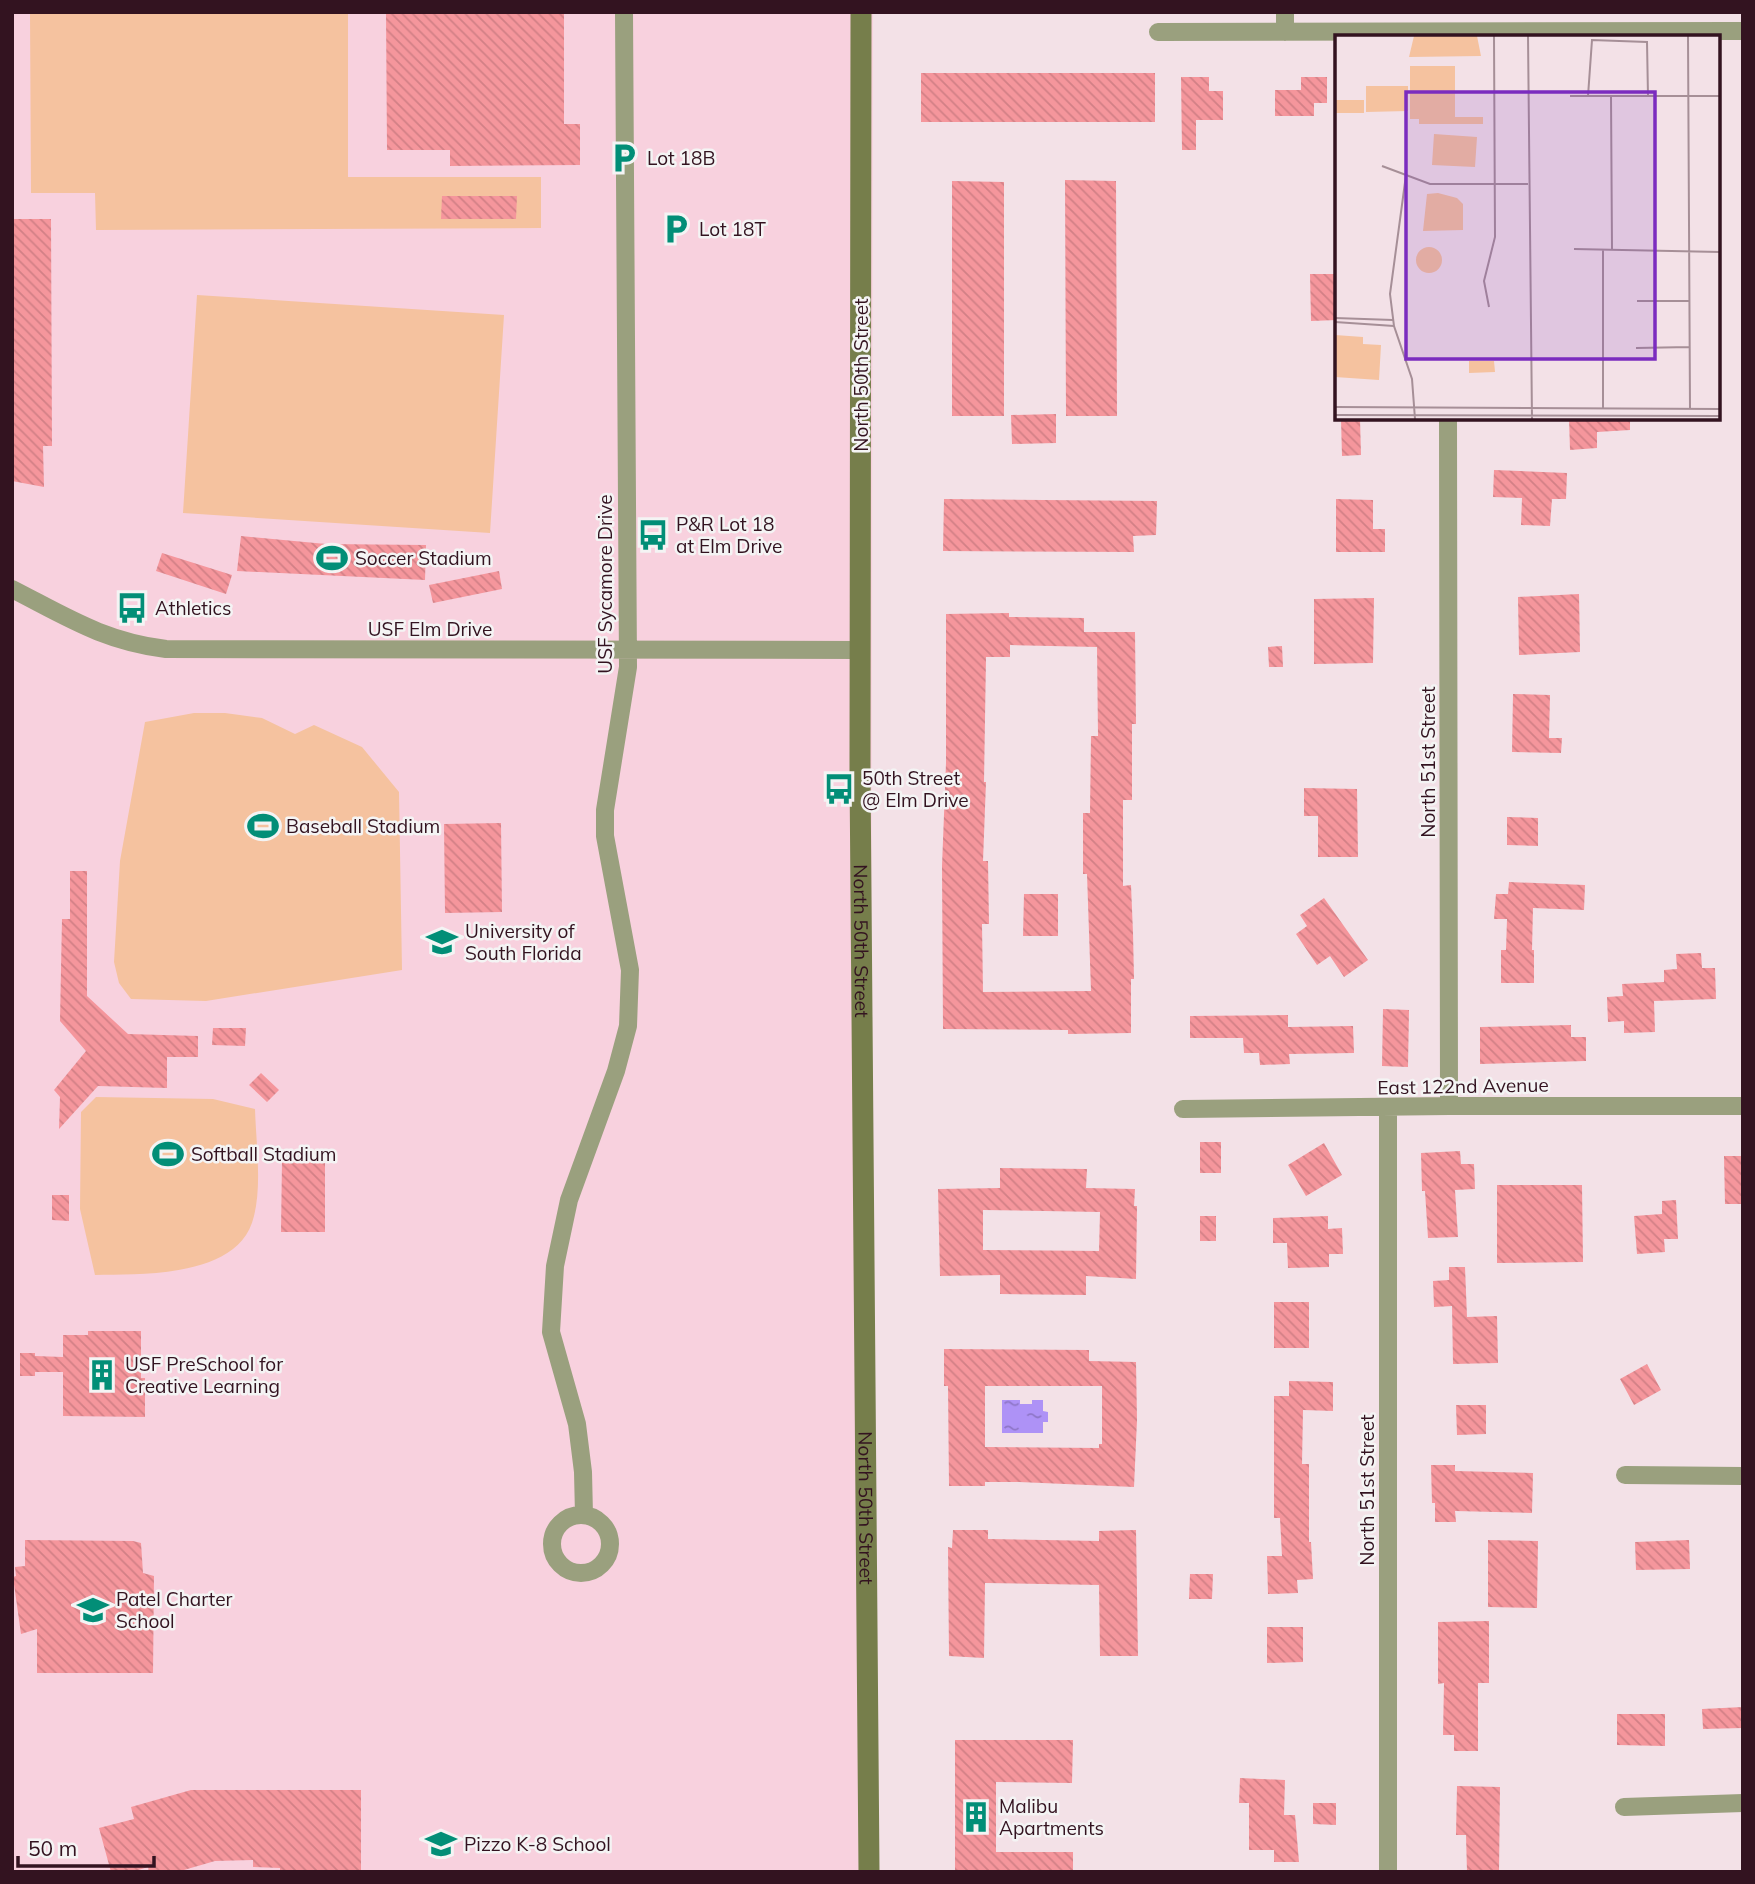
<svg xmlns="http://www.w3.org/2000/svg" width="1755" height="1884" font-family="Mulish,sans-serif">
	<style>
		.built { fill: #f8d1de }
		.pitch { fill: #f5c29f }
		.water { fill: url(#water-ripples) }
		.building { fill: url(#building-back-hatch); fill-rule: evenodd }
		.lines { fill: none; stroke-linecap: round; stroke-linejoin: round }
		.street { stroke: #9aa07e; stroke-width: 18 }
		.secondary { stroke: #767e4b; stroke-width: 21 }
		.labels { text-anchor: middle; stroke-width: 5; stroke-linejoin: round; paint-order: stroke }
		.poi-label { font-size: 19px; fill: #331320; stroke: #f4f4f4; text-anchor: start }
		.street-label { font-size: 19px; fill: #331320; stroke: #f4f4f4 }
		.inset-road { fill: none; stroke: #a68f97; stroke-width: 2 }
		.view { fill: #7b2cbf; fill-opacity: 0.15; stroke: #7b2cbf; stroke-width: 3.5 }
		.inset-edge { fill: none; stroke: #331320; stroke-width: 3.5 }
	</style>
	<defs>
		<pattern id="water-ripples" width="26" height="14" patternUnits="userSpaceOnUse" patternTransform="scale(1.75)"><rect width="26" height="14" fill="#ae92f6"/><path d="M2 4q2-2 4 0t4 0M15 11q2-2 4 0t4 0" fill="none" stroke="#8e76c7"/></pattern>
		<pattern id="building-back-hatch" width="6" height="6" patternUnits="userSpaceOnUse" patternTransform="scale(1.75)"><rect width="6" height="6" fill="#f5969c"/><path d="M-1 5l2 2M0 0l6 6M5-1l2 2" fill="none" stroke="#d28086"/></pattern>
	</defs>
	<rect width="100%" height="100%" fill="#f3e1e7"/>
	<!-- built -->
	<path class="built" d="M12,12H873L870,1872H12Z"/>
	<!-- pitch -->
	<path class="pitch" d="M30,12H348V177H541V228L96,230L95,193H31Z
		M197,295L504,315L490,533L183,513Z
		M194,713H225L262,718L295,734L314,725L362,747L399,792L402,970L206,1001L131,999L119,983L114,962L120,861L145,722Z
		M96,1097L213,1099L255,1109C256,1142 262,1184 254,1216C240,1278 143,1274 95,1275L80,1209L81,1112Z"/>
	<!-- water -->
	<path class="water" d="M1002,1400H1020V1404H1032V1400H1043V1411L1048,1412V1422H1043V1433H1002Z"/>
	<!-- building -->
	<path class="building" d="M386,12H564V124H580V165L450,166V150H387Z
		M921,73H1155V122H921Z
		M1181,77H1209V91H1223V120H1196V150H1182Z
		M1301,77H1327V103H1314V116H1275V90H1301Z
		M1065,180L1116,181L1117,416H1066Z
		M952,181L1004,182V416H952Z
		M442,196H517L516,219H441Z
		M12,219H51L52,446H43L44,487L12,481Z
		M1310,274H1337V320L1311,321Z
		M1056,414V443L1012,444L1011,415Z
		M1569,418H1630V430L1597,432V448L1570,450Z
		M1341,419H1360L1361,455L1342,456Z
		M1494,470L1567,473L1566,499H1552L1550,526L1521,525L1522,498L1493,497Z
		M944,499L1157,501L1156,535L1133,536L1134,552L943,551Z
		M1336,499L1373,500V529H1385V552H1336Z
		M241,536L326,544L426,545L425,580L237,571Z
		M162,553L232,575L226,594L156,571Z
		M499,571L502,589L433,603L429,585Z
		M1579,594L1580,652L1519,655L1518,597Z
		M1374,598L1373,663L1314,664V599Z
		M1009,613V617L1084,618V632H1135L1136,724H1132V800H1123V886L1131,885L1133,933L1134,979H1131V1033L1068,1034V1030L943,1029L942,866L946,763V614ZM1010,645L1097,647L1098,736H1091L1090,813H1083V874H1087L1091,991L983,992L982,924H989L988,861H983L986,782H984L986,657H1010Z
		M1282,646L1283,667H1269L1268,647Z
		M1513,694L1550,695L1549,738H1562L1561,753L1512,752Z
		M1304,788L1357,789L1358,857H1318V816H1304Z
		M1507,817L1538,818V846L1507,845Z
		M501,823L502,912L445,913L444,824Z
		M70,871H87V996L128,1034L198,1036V1057H167V1088L98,1086L59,1129L60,1097L54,1090L86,1051L60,1021L62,919H70Z
		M1509,882L1585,885L1584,910L1533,908L1532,950H1534V983H1501V950H1506L1507,919H1494L1496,894H1508Z
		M1024,894H1058V936H1023Z
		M1324,898L1368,960L1344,977L1330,956L1317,965L1296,934L1307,926L1300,915Z
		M1701,953L1702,968H1715L1716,999L1654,1001L1655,1032L1624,1033V1021L1608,1022L1607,997L1623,996L1622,984L1664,982V970L1677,969L1676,954Z
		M1383,1009L1409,1010L1408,1067L1382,1066Z
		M1288,1015V1027L1353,1026L1354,1053L1289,1054L1290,1064L1260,1065L1259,1053H1244L1243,1038H1190V1016Z
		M1571,1025V1037H1586V1061L1480,1064V1027Z
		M213,1028H246L245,1046L212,1045Z
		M261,1073L279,1090L267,1102L249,1085Z
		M1200,1142H1221V1173H1200Z
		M1324,1143L1342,1175L1306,1196L1288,1165Z
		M1460,1151L1461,1164H1474L1475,1189L1455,1190L1458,1237L1428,1238L1425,1191H1422L1421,1153Z
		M1724,1156H1743V1204H1725Z
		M282,1161H325V1232H281Z
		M1000,1168L1087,1169L1086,1188L1135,1189L1134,1206H1137L1136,1279L1086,1276V1295L1000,1294V1275L940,1276L938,1189L1000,1188ZM983,1210L1100,1212L1099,1251L983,1250Z
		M1497,1185H1582L1583,1262L1497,1263Z
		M52,1195H69V1221L52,1220Z
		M1676,1200L1678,1239H1664L1665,1252L1637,1254L1634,1216L1662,1214V1201Z
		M1200,1216H1216V1241H1200Z
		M1328,1216V1229L1342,1228L1343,1254H1329V1267L1288,1268L1287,1243H1273V1218Z
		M1449,1267H1465L1467,1317L1497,1316L1498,1363L1453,1364L1452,1306L1434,1307L1433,1281L1449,1280Z
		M1274,1302H1309V1348H1274Z
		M88,1331H141V1378H145V1417L63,1416V1372H35V1376H20V1353H35V1356L63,1357V1335H88Z
		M944,1349L1089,1350V1361L1136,1362L1137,1420L1134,1487L1019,1482H985V1486H949L948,1386H944ZM985,1386H1102V1444H1099V1448L985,1447Z
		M1647,1364L1661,1390L1634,1405L1620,1379Z
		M1289,1381L1333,1382V1411L1303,1410L1302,1464H1309V1542H1311L1313,1579L1297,1580L1298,1593L1268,1594L1267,1556H1282L1280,1518H1274V1396H1289Z
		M1456,1405H1486V1434L1457,1435Z
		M1431,1465H1455V1471L1533,1473L1532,1513L1455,1511L1456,1522H1435V1503H1432Z
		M953,1530H988V1539L1099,1541V1531L1136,1530L1138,1656H1100L1099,1585L985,1583L984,1658L949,1656L948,1547L952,1548Z
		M25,1540L133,1541L141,1543L143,1573L154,1576L153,1673H37V1629L21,1634L13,1577L16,1576L15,1567L25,1566Z
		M1488,1540L1538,1541L1537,1608L1488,1607Z
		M1689,1540L1690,1569L1636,1570L1635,1542Z
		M1190,1574H1213L1212,1599H1189Z
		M1489,1621V1683H1478V1751H1454V1735H1443L1444,1683L1438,1684V1622Z
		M1267,1627H1303V1662L1267,1663Z
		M1743,1707V1728L1703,1729L1702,1709Z
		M1617,1714H1665V1746L1617,1745Z
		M955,1740H1073L1072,1783L996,1782V1852H1073V1872H955Z
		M1240,1778L1285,1780L1284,1815H1295L1299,1862H1274V1850H1249V1803H1239Z
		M1457,1786L1500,1787L1499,1872H1467L1466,1835H1456Z
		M191,1790H361V1872H280V1868L253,1867V1860L215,1861L177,1872H149L148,1867L132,1872H111L99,1828L134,1819L131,1807Z
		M1313,1803H1336V1825L1313,1824Z"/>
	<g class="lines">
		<!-- street -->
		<path class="street" d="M1285,12V32
			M1158,32L1743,31
			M1448,418L1449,1106
			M12,589C67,617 103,641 166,649L860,650
			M1388,1108V1872
			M1183,1109L1449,1106H1743
			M1625,1475L1743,1476
			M552 1544a29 29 0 1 1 58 0a29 29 0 1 1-58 0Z
			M584,1515L583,1472L577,1424L551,1332L555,1266L569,1200L616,1071L628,1026L630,970L605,836V810L628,667L624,12
			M1624,1807L1743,1803"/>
		<!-- secondary -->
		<path class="secondary" id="s1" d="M861,12L860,772L869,1872"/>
	</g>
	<!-- icons -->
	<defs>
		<symbol id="parking-bare" viewBox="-9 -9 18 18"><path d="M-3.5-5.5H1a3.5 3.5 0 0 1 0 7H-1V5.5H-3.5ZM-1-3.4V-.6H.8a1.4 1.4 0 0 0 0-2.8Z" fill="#028e77" stroke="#f4f4f4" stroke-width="2.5" paint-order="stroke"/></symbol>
		<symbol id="bus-bare" viewBox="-9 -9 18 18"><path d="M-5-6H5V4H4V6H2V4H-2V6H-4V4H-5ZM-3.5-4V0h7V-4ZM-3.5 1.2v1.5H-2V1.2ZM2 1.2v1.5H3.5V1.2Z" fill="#028e77" stroke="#f4f4f4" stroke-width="2.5" paint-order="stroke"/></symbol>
		<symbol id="stadium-bare" viewBox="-9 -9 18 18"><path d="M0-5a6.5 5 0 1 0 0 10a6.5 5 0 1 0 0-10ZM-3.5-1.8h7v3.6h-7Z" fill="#028e77" stroke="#f4f4f4" stroke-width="2.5" paint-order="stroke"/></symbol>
		<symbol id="university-bare" viewBox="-9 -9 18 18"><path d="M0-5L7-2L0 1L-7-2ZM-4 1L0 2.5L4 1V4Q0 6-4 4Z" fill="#028e77" stroke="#f4f4f4" stroke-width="2.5" paint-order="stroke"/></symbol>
		<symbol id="building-bare" viewBox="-9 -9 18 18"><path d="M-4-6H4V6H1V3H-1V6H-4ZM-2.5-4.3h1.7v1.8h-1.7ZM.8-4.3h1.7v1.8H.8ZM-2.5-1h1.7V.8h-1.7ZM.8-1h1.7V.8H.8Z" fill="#028e77" stroke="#f4f4f4" stroke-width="2.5" paint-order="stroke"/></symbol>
		<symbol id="school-bare" viewBox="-9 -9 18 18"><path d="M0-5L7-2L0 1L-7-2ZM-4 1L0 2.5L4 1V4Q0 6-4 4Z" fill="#028e77" stroke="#f4f4f4" stroke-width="2.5" paint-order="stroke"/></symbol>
	</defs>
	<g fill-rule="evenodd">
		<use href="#parking-bare" x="602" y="136" width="44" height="44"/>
		<use href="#parking-bare" x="654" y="207" width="44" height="44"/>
		<use href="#bus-bare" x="631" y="513" width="44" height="44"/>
		<use href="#stadium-bare" x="310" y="536" width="44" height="44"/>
		<use href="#bus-bare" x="110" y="586" width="44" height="44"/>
		<use href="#bus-bare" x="817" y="767" width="44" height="44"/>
		<use href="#stadium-bare" x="241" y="804" width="44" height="44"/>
		<use href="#university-bare" x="420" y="920" width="44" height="44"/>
		<use href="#stadium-bare" x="146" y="1132" width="44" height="44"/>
		<use href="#building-bare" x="80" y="1353" width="44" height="44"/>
		<use href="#school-bare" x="71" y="1588" width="44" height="44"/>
		<use href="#building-bare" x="954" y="1795" width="44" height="44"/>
		<use href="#school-bare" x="419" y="1822" width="44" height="44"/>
	</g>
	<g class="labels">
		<!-- poi labels -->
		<g class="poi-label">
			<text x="647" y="165">Lot 18B</text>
			<text x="699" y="236">Lot 18T</text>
			<text x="676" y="531">P&amp;R Lot 18<tspan x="676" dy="22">at Elm Drive</tspan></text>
			<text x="355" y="565">Soccer Stadium</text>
			<text x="155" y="615">Athletics</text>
			<text x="862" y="785">50th Street<tspan x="862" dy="22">@ Elm Drive</tspan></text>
			<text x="286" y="833">Baseball Stadium</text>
			<text x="465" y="938">University of<tspan x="465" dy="22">South Florida</tspan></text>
			<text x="191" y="1161">Softball Stadium</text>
			<text x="125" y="1371">USF PreSchool for<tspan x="125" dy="22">Creative Learning</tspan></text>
			<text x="116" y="1606">Patel Charter<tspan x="116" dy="22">School</tspan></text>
			<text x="999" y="1813">Malibu<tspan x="999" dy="22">Apartments</tspan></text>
			<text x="464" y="1851">Pizzo K-8 School</text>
		</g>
		<!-- street labels -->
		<g class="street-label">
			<text transform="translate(861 375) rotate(-90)" y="7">North 50th Street</text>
			<text transform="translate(605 584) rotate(-90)" y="7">USF Sycamore Drive</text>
			<text x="430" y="636">USF Elm Drive</text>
			<text transform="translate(1428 762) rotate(-90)" y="7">North 51st Street</text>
			<text dy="7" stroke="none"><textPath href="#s1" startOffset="929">North 50th Street</textPath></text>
			<text transform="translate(1463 1086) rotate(-1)" y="7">East 122nd Avenue</text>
			<text transform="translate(1367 1490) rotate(-90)" y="7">North 51st Street</text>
			<text dy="7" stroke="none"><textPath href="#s1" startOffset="1496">North 50th Street</textPath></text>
		</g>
	</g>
	<!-- overview -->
	<g transform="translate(1335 35)">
		<rect width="385" height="385" fill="#f3e1e7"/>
		<path d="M134,326H159L160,337L134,338Z" fill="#f5c29f"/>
		<path d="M79,1H142L146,21L74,22ZM75,31H120V82H148V89H84V84H75ZM31,51H73V76L31,77ZM0,65H29V78H0ZM99,99L142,102L140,132L97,130ZM103,158L122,163L128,169V195L88,196L92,159ZM81 225a13 13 0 1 1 26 0a13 13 0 1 1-26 0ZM0,300L28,302V309L46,310L44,345L0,342Z" fill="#f5c29f"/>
		<path class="inset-road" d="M193,1L197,384M353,1L355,374M235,61H385M253,61L257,5L312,7L313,61M276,61L277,214M47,131L95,149H193M71,140L55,259L59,291L77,344L80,384M239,214L385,217M302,266H355M154,272L149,246L160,202L159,1M0,283L58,285M0,287L59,291M301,313L355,312M0,372L385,374M268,374V214M0,380L385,381"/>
		<path class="view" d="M71,57H320V324H71Z"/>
		<rect width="385" height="385" class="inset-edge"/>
	</g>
	<!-- border -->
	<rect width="1755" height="1884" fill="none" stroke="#331320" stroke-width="28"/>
	<!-- scale -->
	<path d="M18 1856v10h136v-10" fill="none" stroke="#331320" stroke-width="3.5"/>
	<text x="28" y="1856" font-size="21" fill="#331320" stroke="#f4f4f4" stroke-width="5" paint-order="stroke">50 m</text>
</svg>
